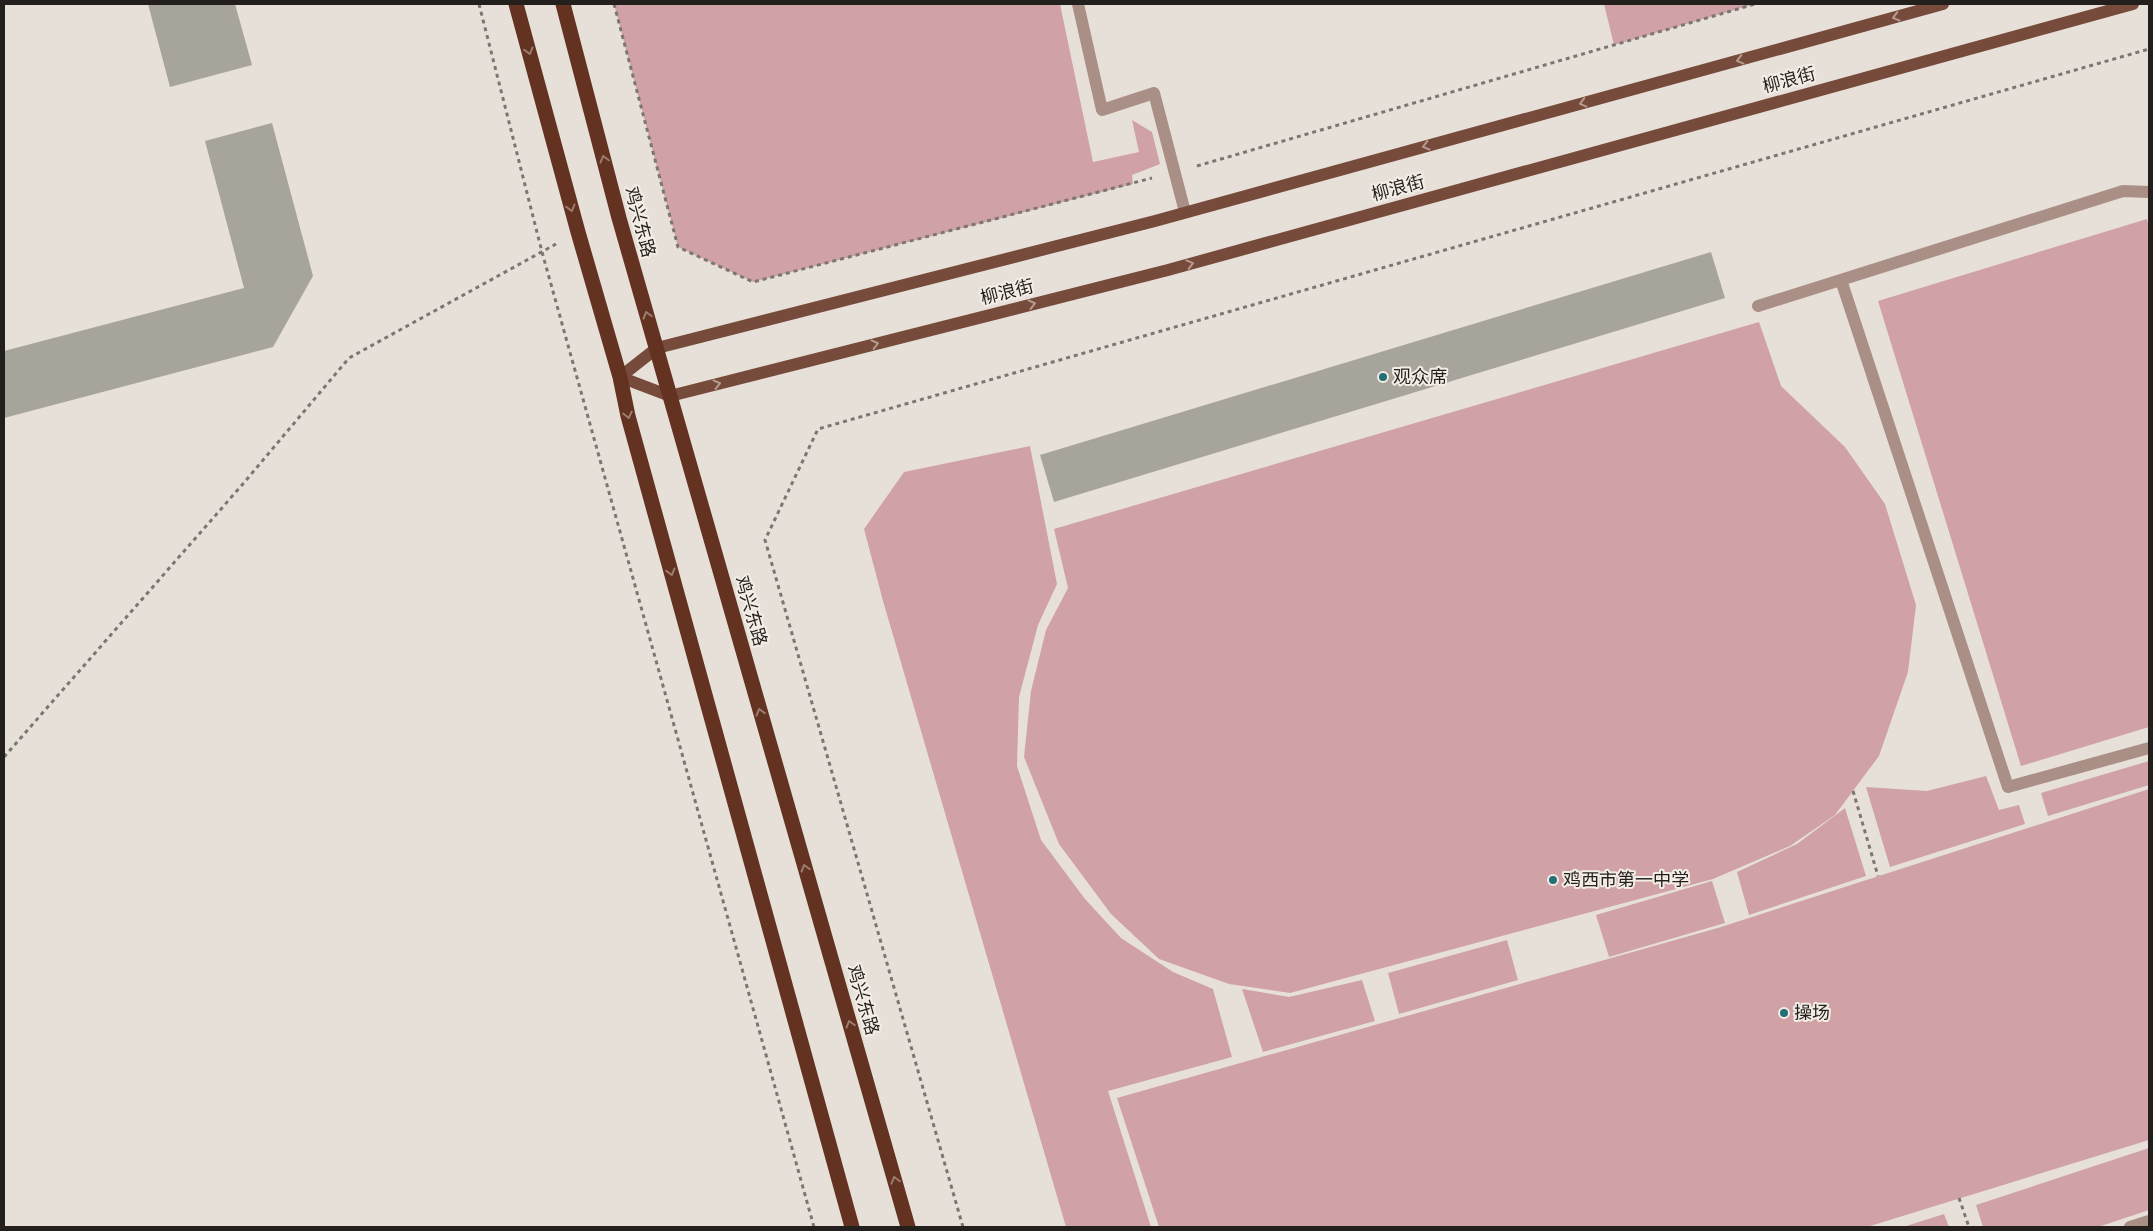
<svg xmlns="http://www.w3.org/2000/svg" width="2153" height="1231" font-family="'PT Sans','Noto Sans SC',sans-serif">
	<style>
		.green { fill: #d0a2a6 }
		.building { fill: #a7a49c }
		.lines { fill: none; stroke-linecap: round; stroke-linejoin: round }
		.path { stroke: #7b7672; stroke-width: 3; stroke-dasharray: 4 4; stroke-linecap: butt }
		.minor { stroke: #a98f86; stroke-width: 12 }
		.major { stroke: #774b3b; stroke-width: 12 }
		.highway { stroke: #633221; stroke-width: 15 }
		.oneway { stroke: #b69c90 }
		.oneway2 { stroke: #9d7d70 }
		.poi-dot { fill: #246e76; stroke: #f4ede6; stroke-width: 2 }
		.labels { text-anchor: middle; stroke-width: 4; stroke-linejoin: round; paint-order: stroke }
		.street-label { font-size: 18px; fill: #221f1d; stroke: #f4ede6 }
		.poi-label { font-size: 18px; fill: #221f1d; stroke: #f4ede6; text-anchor: start }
	</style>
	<rect width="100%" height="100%" fill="#e7e0d9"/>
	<!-- green -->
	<path class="green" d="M614,4H1060L1093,162L1139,152L1132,120L1152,132L1160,164L1132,175L1133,184L753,282L678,247Z
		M1604,4H1755L1614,45Z
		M2147,219L2149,228V727L2021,766L1878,301Z
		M1759,322L1781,386L1845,447L1885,504L1916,605L1908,672L1879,756L1835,815L1790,846L1713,879L1290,993L1229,984L1159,959L1111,914L1059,844L1024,757L1031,691L1046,630L1068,588L1054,529Z
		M1030,446L1057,584L1038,625L1019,697L1017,766L1041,840L1085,899L1121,938L1173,972L1213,989L1232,1057L1108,1091L1151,1227H1066L883,601L864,529L904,472Z
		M2149,761V785L2048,816L2041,793Z
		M1986,776L1999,810L2019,805L2025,824L1890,867L1866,787L1927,791Z
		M2149,789V1140L1867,1227H1159L1117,1098L1721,927Z
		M1845,808L1866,876L1749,915L1737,872L1797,844Z
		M1712,881L1725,923L1609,957L1596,915Z
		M1507,940L1518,980L1399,1014L1388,973Z
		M1362,980L1375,1021L1263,1052L1242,989L1289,997Z
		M2149,1148V1210L2098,1227H1983L1976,1205Z
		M1944,1214L1949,1227H1903Z"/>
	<!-- building -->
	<path class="building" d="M148,4H235L252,65L170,87Z
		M272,123L313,276L273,347L4,418V351L244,288L205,141Z
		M1711,252L1725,298L1054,502L1040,455Z"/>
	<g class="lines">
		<!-- path -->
		<path class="path" d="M479,4L542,252L814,1227
			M614,4L678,247L753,282L1152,178
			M1197,166L1755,4
			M4,757L242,485L349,358L556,244
			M1853,791L1878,876
			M1959,1198L1969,1227
			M963,1227L765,540L818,429L2149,49"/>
		<!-- minor -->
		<path class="minor" d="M1078,4L1102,110L1154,93L1185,212
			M1841,280L2008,787L2149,748
			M1758,306L2123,191L2149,192
			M2130,1227L2149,1221"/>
		<!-- major -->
		<path class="major" d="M620,377L670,396L1168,270L2133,4
			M620,377L657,348L1155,221L1943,4"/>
		<!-- highway -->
		<path class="highway" d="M516,4L578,232L620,377L628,416L852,1227
			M563,4L619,218L908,1227"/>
	</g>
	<!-- one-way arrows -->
	<defs><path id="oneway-chevron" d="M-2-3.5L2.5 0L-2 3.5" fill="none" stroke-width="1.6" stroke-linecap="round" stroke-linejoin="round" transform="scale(1.25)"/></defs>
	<g class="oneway">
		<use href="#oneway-chevron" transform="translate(1896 17) rotate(165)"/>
		<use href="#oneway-chevron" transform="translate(1740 60) rotate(165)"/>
		<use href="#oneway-chevron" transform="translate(1583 103) rotate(165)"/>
		<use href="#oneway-chevron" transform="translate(1426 146) rotate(165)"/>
		<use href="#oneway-chevron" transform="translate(1190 264) rotate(-15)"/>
		<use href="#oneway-chevron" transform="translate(1032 304) rotate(-14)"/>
		<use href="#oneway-chevron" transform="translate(875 344) rotate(-14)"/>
		<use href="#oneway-chevron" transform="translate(717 384) rotate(-14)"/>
	</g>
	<g class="oneway2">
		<use href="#oneway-chevron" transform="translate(529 51) rotate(75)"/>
		<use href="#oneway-chevron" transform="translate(604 159) rotate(-105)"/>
		<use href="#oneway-chevron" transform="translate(571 208) rotate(75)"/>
		<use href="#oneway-chevron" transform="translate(647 315) rotate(-106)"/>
		<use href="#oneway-chevron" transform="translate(628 415) rotate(77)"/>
		<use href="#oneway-chevron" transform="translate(671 572) rotate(75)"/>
		<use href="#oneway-chevron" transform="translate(760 712) rotate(-106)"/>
		<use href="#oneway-chevron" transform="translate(805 868) rotate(-106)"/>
		<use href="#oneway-chevron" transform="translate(850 1024) rotate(-106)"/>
		<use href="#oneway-chevron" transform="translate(895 1180) rotate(-106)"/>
	</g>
	<!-- markers -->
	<g class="poi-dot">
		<circle cx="1383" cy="377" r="5"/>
		<circle cx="1553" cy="880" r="5"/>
		<circle cx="1784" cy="1013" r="5"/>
	</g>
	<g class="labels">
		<!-- street labels -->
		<g class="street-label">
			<text transform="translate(1789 80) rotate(-15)" y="6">柳浪街</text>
			<text transform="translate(1398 188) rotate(-15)" y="6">柳浪街</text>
			<text transform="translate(640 222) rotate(75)" y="6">鸡兴东路</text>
			<text transform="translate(1007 292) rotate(-14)" y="6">柳浪街</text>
			<text transform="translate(751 611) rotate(74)" y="6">鸡兴东路</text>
			<text transform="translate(863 1000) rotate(74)" y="6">鸡兴东路</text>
		</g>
		<!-- poi labels -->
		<g class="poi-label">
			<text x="1393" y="383">观众席</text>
			<text x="1563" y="886">鸡西市第一中学</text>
			<text x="1794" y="1019">操场</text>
		</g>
	</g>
	<!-- border -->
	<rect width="2153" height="1231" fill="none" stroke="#221f1d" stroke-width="10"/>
</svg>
